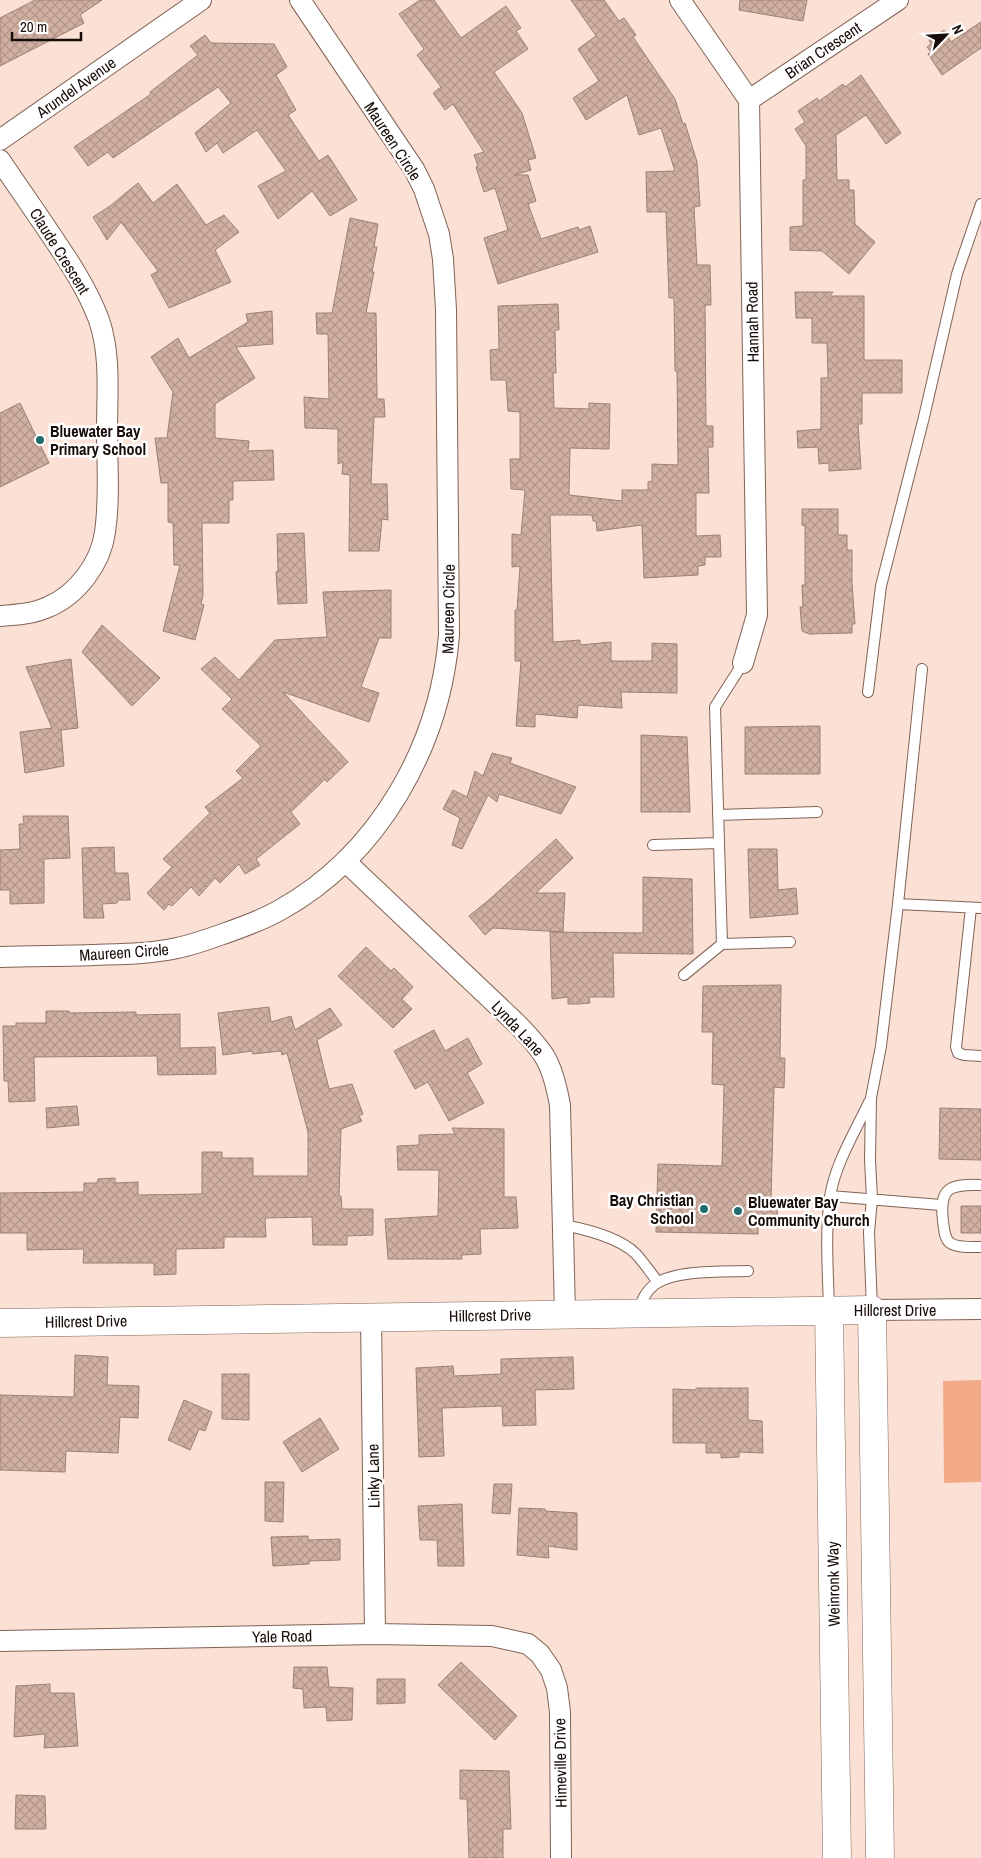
<svg xmlns="http://www.w3.org/2000/svg" width="981" height="1858" font-family="'Archivo Narrow',sans-serif">
	<style>
		.garden { fill: #f3aa88 }
		.building { fill: url(#building-cross-hatch); stroke: #9e8073 }
		.lines { fill: none; stroke-linecap: round; stroke-linejoin: round }
		.lane-casing { stroke: #806356; stroke-width: 12 }
		.street-casing { stroke: #806356; stroke-width: 22 }
		.secondary-casing { stroke: #806356; stroke-width: 29 }
		.lane { stroke: #fff; stroke-width: 10 }
		.street { stroke: #fff; stroke-width: 20 }
		.secondary { stroke: #fff; stroke-width: 28 }
		.poi-dot { fill: #216d6d; stroke: #fff; stroke-width: 2 }
		.labels { text-anchor: middle; stroke-width: 5; stroke-linejoin: round; paint-order: stroke }
		.street-label { font-size: 16px; fill: #170c08; stroke: #fff }
		.poi-label { font-size: 16px; font-weight: bold; fill: #170c08; stroke: #fff; text-anchor: start }
	</style>
	<defs>
		<pattern id="building-cross-hatch" width="8" height="8" patternUnits="userSpaceOnUse" patternTransform="scale(1.25)"><rect width="8" height="8" fill="#d0b0a2"/><path d="M0 0l8 8M0 8l8-8" fill="none" stroke="#b2968a"/></pattern>
	</defs>
	<rect width="100%" height="100%" fill="#fbe1d5"/>
	<!-- garden -->
	<path class="garden" d="M981,1380V1482L944,1483L943,1381Z"/>
	<!-- building -->
	<path class="building" d="M35,0H102L80,15L84,23L0,66V18Z
		M420,0H434L461,38L506,6L521,28L516,31L528,49L494,72L522,113L536,158L528,160L531,170L514,175H528L536,201L528,204L541,239L578,227L579,230L590,226L598,252L498,284L484,238L508,230L495,188L484,192L476,167L478,166L474,155L484,152L453,104L445,110L433,93L441,87L417,55L424,49L399,14Z
		M571,0H604L619,21L624,18L636,35L633,37L675,99L683,124L685,123L697,162L700,206L694,207L697,265H710L711,305H705L706,426H713V447H708L709,493H696V536L720,535L721,557H705V565L698,566V575L644,578L642,525L597,531L596,521H593L592,515H550L553,642L580,640V645L611,642V661H652V643L677,644V693L621,692L622,708L578,705L577,718L535,714V727L516,726L521,661H515V610H517L520,566L512,567V534L521,535L525,490L511,489L510,459H520V412L508,411L506,380H491L490,350L499,349L498,306L558,304L559,330H555L556,373H553L554,408L589,409V403L610,404L609,449L570,448L569,495L622,501V490H648V482L652,481V464L678,465L677,371H675L674,298H669L666,212H647L646,172L675,171L661,128L639,135L627,95L586,120L573,98L599,81L578,49L596,36Z
		M740,0H807L803,21L739,10Z
		M981,22V48L942,75L928,54L931,52L927,47L931,44L929,40L944,30L951,42Z
		M205,35L211,43L274,44L287,67L276,75L296,110L288,115L319,161L328,155L357,200L330,216L312,191L278,219L258,186L286,171L257,130L223,153L217,143L206,152L195,133L231,103L218,87L113,158L108,152L88,166L74,147L151,94L150,92L198,55L190,46Z
		M861,75L901,133L886,144L866,115L836,135L837,180H849V190H854L855,224L875,242L849,274L822,251L790,250V227L803,226V180H806V146L795,129L805,122L798,111L817,98L819,101L843,84L845,87Z
		M138,183L153,203L177,184L206,225L224,215L239,232L215,250L231,282L169,308L151,275L158,271L121,222L107,240L93,217L110,206Z
		M350,218L378,224L374,247H377L372,272H374L366,313H376L377,399H384L385,417H374L371,484H387L388,520L382,519L379,551H349L350,475L342,474L343,462L338,464V429L305,428L304,397L329,399L328,334H317L316,313H332Z
		M795,292H833L830,296H864V360H902V393H862V424H858L861,469L829,471V463L819,464L818,447L798,448L797,431L821,429V378H828L827,343H812V318H796Z
		M272,311L273,344L236,347L255,378L215,404V438L249,441L248,451L273,450L274,480L233,481V500H229V523H202L203,595L201,604L204,605L195,640L163,631L180,565H174L173,523L168,522V483H161L155,438H167L173,392L151,357L178,338L189,358L248,322L246,314Z
		M20,403L49,463L0,487V413Z
		M802,509H838V535H847V550H852V583L855,624H852V633L809,634L802,631L800,607H803L802,585H805V526L802,525Z
		M304,533L307,603L278,604L276,572L278,571L277,534Z
		M391,590V638H379L361,687L379,693L369,722L283,692L348,762L327,782L325,779L291,812L300,824L256,859L260,865L245,874L239,864L220,883L215,878L199,896L191,887L172,906L169,904L164,910L147,893L172,867L163,859L210,813L205,807L243,778L236,771L261,746L222,709L232,699L201,669L215,657L239,680L275,640L327,637L323,592Z
		M102,625L160,678L132,706L82,652Z
		M71,659L78,728L61,730L64,766L25,773L20,732L52,728L26,667Z
		M820,726V774H745V727Z
		M641,735L687,737L690,812H641Z
		M492,753L512,758L510,763L576,787L561,814L499,794L497,802L488,795L462,849L452,845L460,818L443,809L453,790L467,797L475,771L483,776Z
		M23,816H68L70,858L44,859V903L10,904V890H0V850L20,849L19,824H24Z
		M556,839L573,858L536,893H565L563,932L493,928L485,935L469,916L490,899Z
		M114,847L115,873H128L130,900H118L117,903L102,904L104,918H84L82,848Z
		M748,849H777L778,890L796,888L798,914L750,918Z
		M643,877L692,879L693,954L613,953L614,997H589L590,1003L578,1004H568V997L552,999L550,932L643,933Z
		M366,947L391,971L394,968L413,987L402,999L412,1009L393,1028L338,976Z
		M781,985L780,1058H785L784,1088L774,1087L771,1199H778L777,1219H758V1234L656,1232L658,1164L722,1166L724,1085L712,1084L713,1032H702L703,986Z
		M269,1007L271,1022L291,1016L295,1030L330,1008L342,1025L317,1040L329,1089L352,1084L363,1114L359,1116L362,1121L341,1129L339,1196H341L342,1209H373V1235L347,1236V1245H313L312,1217L265,1218L266,1237H224V1248L176,1249V1274L154,1275V1263H83L84,1249L27,1250V1233H0V1193L84,1192V1183H97L98,1179L115,1178V1183L138,1182V1195L202,1194V1152H222V1158H253V1176H308V1132L287,1053L282,1055L281,1051L253,1054L252,1051L223,1055L218,1013Z
		M46,1011H69V1013L136,1012V1015L180,1014V1048L215,1047L216,1074L158,1075L157,1056L34,1057L35,1101L9,1102L8,1081H4L3,1026H16V1023H46Z
		M434,1030L445,1051L468,1038L482,1064L467,1073L484,1103L449,1121L428,1082L415,1089L394,1051Z
		M77,1106L79,1125L47,1128L46,1108Z
		M940,1108L981,1109V1160L939,1159Z
		M452,1128L504,1129V1197H516L518,1228L480,1229L481,1254L461,1255L462,1259H388L385,1219L438,1216L439,1170H398L397,1146L419,1145V1135L455,1134Z
		M961,1206H981V1233H961Z
		M75,1355L108,1357L107,1385L139,1386L138,1418L120,1417L118,1453L66,1451L65,1472L0,1470V1395L74,1397Z
		M573,1357L574,1389L535,1390L536,1425L503,1426L502,1406L442,1408L444,1456L419,1457L416,1368L453,1366L454,1376L501,1374V1359Z
		M222,1374H249V1420L222,1419Z
		M696,1388H748V1420L762,1421L763,1453L739,1452V1457L721,1458V1453H706V1443H673V1389L696,1390Z
		M184,1400L212,1412L205,1431L199,1429L190,1450L168,1440Z
		M320,1418L339,1449L302,1472L283,1442Z
		M265,1482H284L283,1522L265,1521Z
		M494,1484H512L510,1514L492,1513Z
		M462,1504L464,1566H438L437,1540H420L418,1506Z
		M519,1508L545,1509V1511L577,1513V1550L548,1546L549,1558L517,1555Z
		M308,1536V1540L340,1539V1560L309,1561V1564L273,1566L271,1537Z
		M461,1662L517,1716L495,1740L438,1685Z
		M294,1667H327L329,1687L353,1688L352,1720L327,1721L326,1707L304,1708L303,1689L293,1688Z
		M377,1679H405V1703L377,1704Z
		M50,1684V1693H74L78,1746L44,1748L45,1734L14,1737L16,1686Z
		M460,1770L509,1771L511,1829H503V1858H469L467,1799H460Z
		M16,1795L45,1796L46,1829H15Z"/>
	<g class="lines">
		<defs>
			<path id="lane" d="M868,692L881,586L924,417L957,274L981,204
				M718,815L817,812
				M653,845L719,843
				M898,904L981,908
				M971,908L956,1047L958,1053L964,1055L981,1056
				M722,944L790,942
				M684,975L722,944L715,707L743,663
				M981,1185C950,1184 939,1187 943,1221C944,1228 944,1238 950,1243C958,1248 972,1247 981,1247
				M830,1196L941,1205
				M563,1225C585,1229 620,1238 636,1254C644,1263 651,1273 658,1282
				M829,1309C828,1272 825,1234 830,1197C835,1164 855,1132 869,1102
				M872,1309L869,1232L872,1199L870,1160L871,1098L881,1046L898,904L922,669
				M638,1312C642,1300 646,1290 657,1283C677,1270 724,1272 748,1271"/>
			<path id="street" d="M680,0L749,100L757,615L743,663
				M749,100L898,0
				M0,140L201,0
				M0,160C16,184 33,208 49,232C68,260 87,288 99,320C111,355 107,394 107,430C107,463 110,498 105,532C101,563 77,595 48,607C33,614 16,615 0,616
				M345,861L515,1022C545,1052 552,1062 560,1105L565,1314
				M0,957C31,956 63,956 94,955C122,954 150,954 177,948C192,945 206,940 220,935C240,928 261,921 280,910C379,855 440,746 449,635L446,310L443,259L439,234L424,189L414,169L300,0
				M872,1310L981,1309
				M371,1317L375,1634
				M0,1641L375,1634L492,1636L528,1644L540,1654L551,1670L557,1688L560,1712L561,1858"/>
			<path id="secondary" d="M829,1310L837,1858
				M0,1323L872,1310L880,1858"/>
		</defs>
		<!-- lane casing -->
		<use href="#lane" class="lane-casing"/>
		<!-- street casing -->
		<use href="#street" class="street-casing"/>
		<!-- secondary casing -->
		<use href="#secondary" class="secondary-casing"/>
		<!-- lane -->
		<use href="#lane" class="lane"/>
		<!-- street -->
		<use href="#street" class="street"/>
		<!-- secondary -->
		<use href="#secondary" class="secondary"/>
	</g>
	<!-- markers -->
	<g class="poi-dot">
		<circle cx="40" cy="440" r="5"/>
		<circle cx="704" cy="1209" r="5"/>
		<circle cx="738" cy="1211" r="5"/>
	</g>
	<g class="labels">
		<!-- street labels -->
		<g class="street-label">
			<text transform="translate(823 50) rotate(-34)" y="6">Brian Crescent</text>
			<text transform="translate(76 87) rotate(-35)" y="6">Arundel Avenue</text>
			<text transform="translate(393 141) rotate(57)" y="6">Maureen Circle</text>
			<text transform="translate(60 251) rotate(58)" y="6">Claude Crescent</text>
			<text transform="translate(752 322) rotate(-91)" y="6">Hannah Road</text>
			<text transform="translate(448 609) rotate(-89)" y="6">Maureen Circle</text>
			<text transform="translate(124 952) rotate(-4)" y="6">Maureen Circle</text>
			<text transform="translate(518 1028) rotate(47)" y="6">Lynda Lane</text>
			<text x="895" y="1316">Hillcrest Drive</text>
			<text transform="translate(490 1315) rotate(-1)" y="6">Hillcrest Drive</text>
			<text transform="translate(86 1321) rotate(-1)" y="6">Hillcrest Drive</text>
			<text transform="translate(373 1476) rotate(-91)" y="6">Linky Lane</text>
			<text transform="translate(833 1584) rotate(-91)" y="6">Weinronk Way</text>
			<text transform="translate(282 1636) rotate(-1)" y="6">Yale Road</text>
			<text transform="translate(560 1763) rotate(-91)" y="6">Himeville Drive</text>
		</g>
		<!-- poi labels -->
		<g class="poi-label">
			<text x="50" y="437">Bluewater Bay<tspan x="50" dy="18">Primary School</tspan></text>
			<text x="694" y="1206" text-anchor="end">Bay Christian<tspan x="694" dy="18">School</tspan></text>
			<text x="748" y="1208">Bluewater Bay<tspan x="748" dy="18">Community Church</tspan></text>
		</g>
	</g>
	<!-- north arrow -->
	<g transform="translate(946 35) rotate(65)" stroke="#ffffff" stroke-width="4" paint-order="stroke">
	<path d="M0-4L9 19L0 12L-9 19Z" fill="#170c08"/>
	<text y="-8" font-size="14" font-weight="bold" text-anchor="middle" fill="#170c08">N</text>
	</g>
	<!-- scale -->
	<path d="M12 32v8h69v-8" fill="none" stroke="#170c08" stroke-width="2.5"/>
	<text x="20" y="32" font-size="15" fill="#170c08" stroke="#ffffff" stroke-width="4" paint-order="stroke">20 m</text>
</svg>
